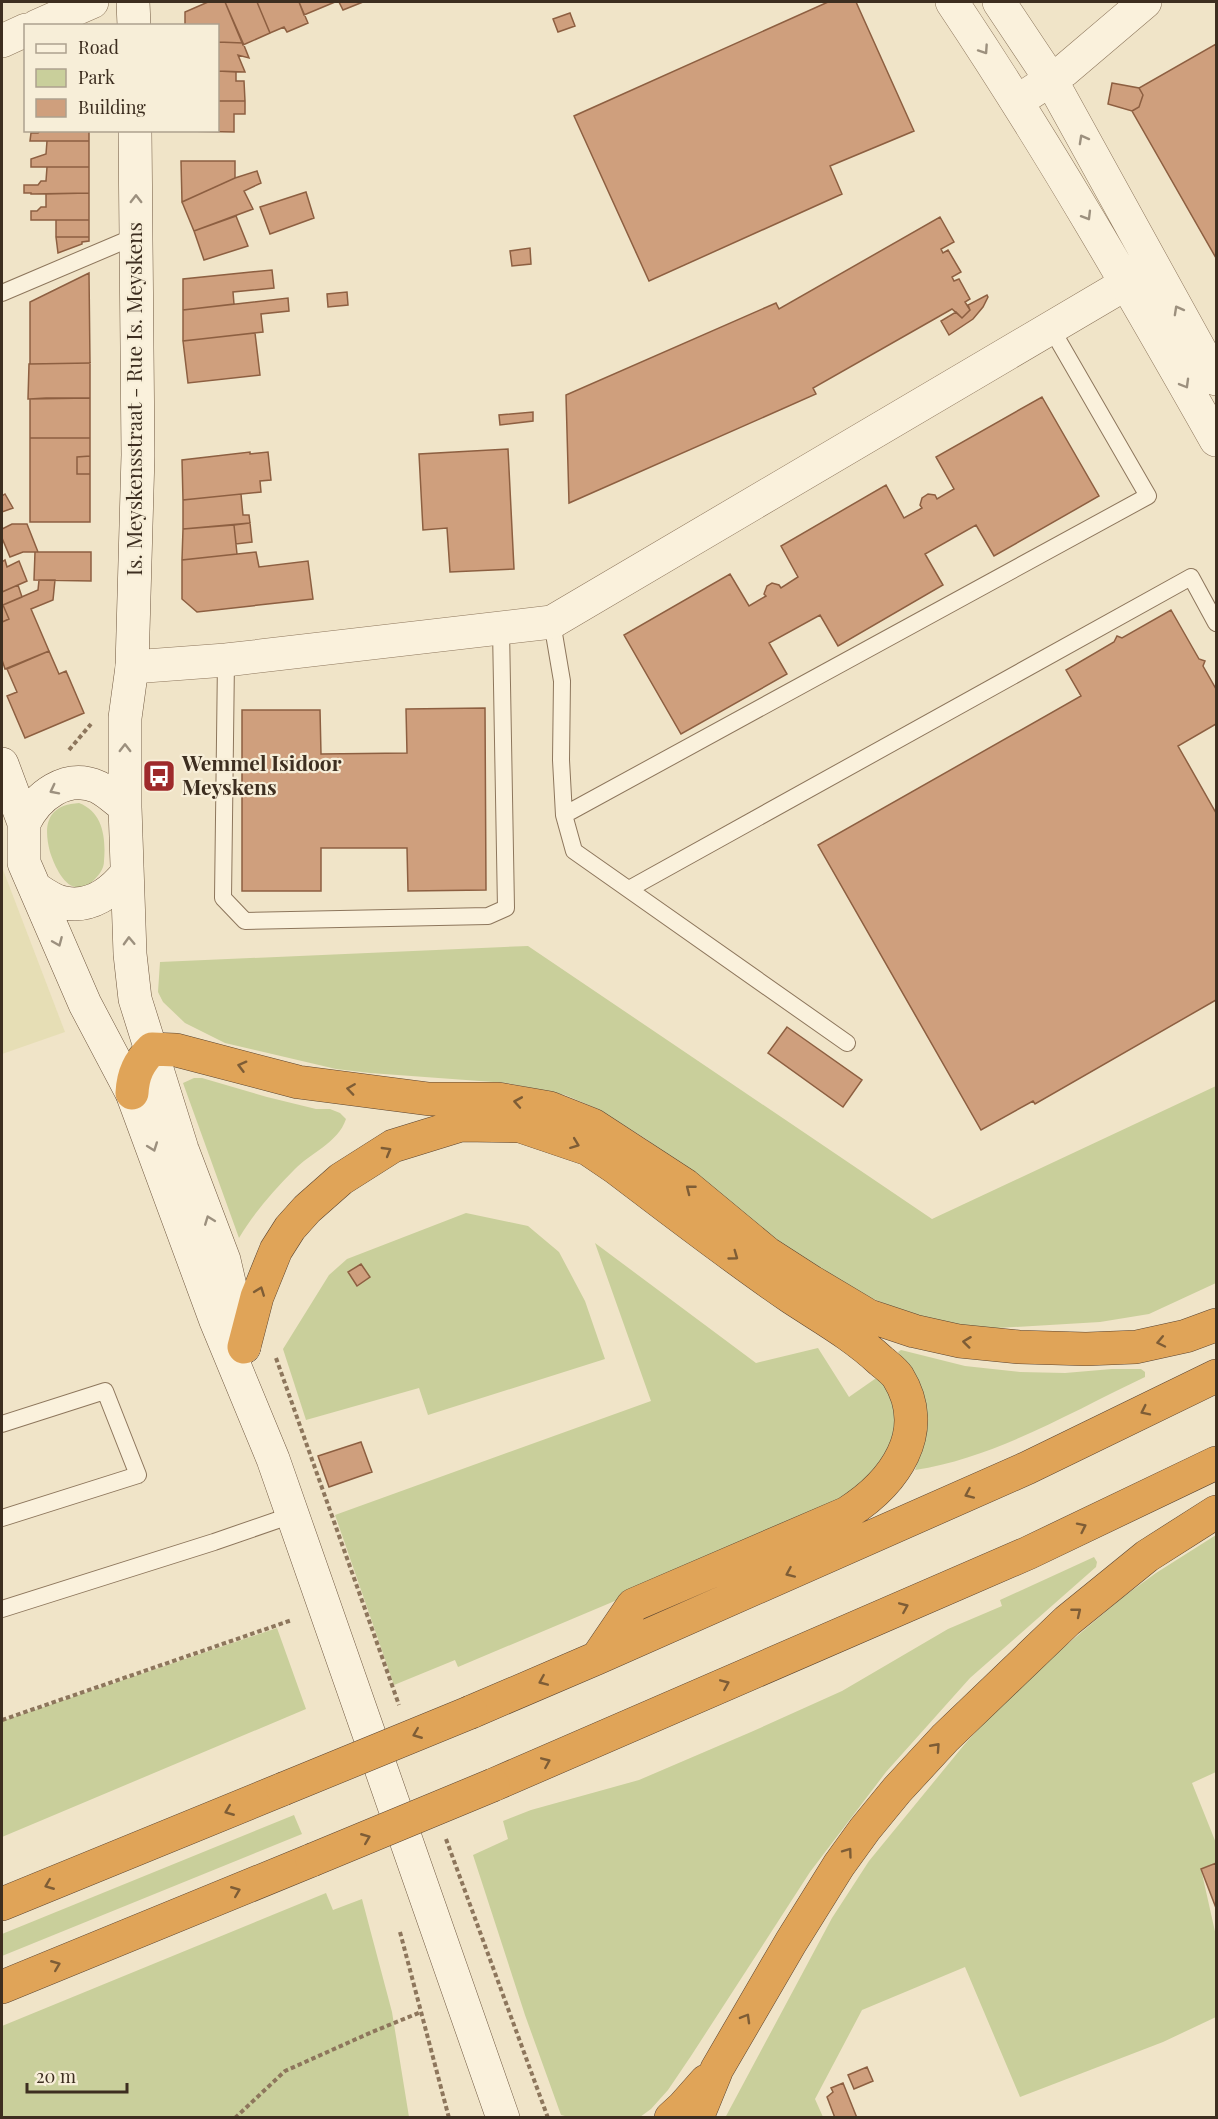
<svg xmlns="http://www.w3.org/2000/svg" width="1218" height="2119" font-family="'Playfair Display',serif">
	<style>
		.farmland { fill: #e6deb5 }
		.green { fill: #c9cf9b }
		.building { fill: #cf9f7d; stroke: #8d5f41; stroke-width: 1.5 }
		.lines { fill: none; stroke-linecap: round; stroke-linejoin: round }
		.service-casing { stroke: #8d765c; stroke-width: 18 }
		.minor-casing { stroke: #8d765c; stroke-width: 34 }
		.tertiary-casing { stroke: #8d765c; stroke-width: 34 }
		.secondary-casing { stroke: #6f573f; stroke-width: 34 }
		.motorway-casing { stroke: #5b4430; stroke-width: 34 }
		.path { stroke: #8d765c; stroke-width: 4; stroke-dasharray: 4.5 3; stroke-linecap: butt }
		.service { stroke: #faf1dc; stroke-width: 16 }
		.minor { stroke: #faf1dc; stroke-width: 33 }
		.tertiary { stroke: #faf1dc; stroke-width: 33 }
		.secondary { stroke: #faf1dc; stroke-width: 33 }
		.motorway { stroke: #e0a458; stroke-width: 33 }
		.motorway-bridge-casing { stroke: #5b4430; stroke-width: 34; stroke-linecap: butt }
		.motorway-bridge { stroke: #e0a458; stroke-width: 33 }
		.oneway { stroke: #9c907e }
		.oneway2 { stroke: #7e5d36 }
		.labels { text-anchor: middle; stroke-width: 4.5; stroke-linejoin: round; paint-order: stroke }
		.street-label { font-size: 21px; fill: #3d2e20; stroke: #f7eed8 }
		.poi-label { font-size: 21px; font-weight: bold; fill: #3d2e20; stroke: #f7eed8; text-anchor: start }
	</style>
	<rect width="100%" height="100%" fill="#f0e4c8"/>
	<!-- farmland -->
	<path class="farmland" d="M2,867L65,1032L2,1054Z"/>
	<!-- green -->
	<path class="green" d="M79,803C103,812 106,838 104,861C104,869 99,875 93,881C70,901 56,870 50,852C43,825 47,805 79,803Z
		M528,946L932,1219L1216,1086V1283L1149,1314L1100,1322L981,1329L929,1319L891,1306L861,1294L791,1251L646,1139L598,1109L565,1095L507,1083L370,1073L336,1069L225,1043L185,1023L163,1002L158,992L160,962Z
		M194,1078H202L267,1097L316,1109H330L340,1113L346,1119C338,1143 310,1153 294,1170C273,1191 254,1213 239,1238L183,1083Z
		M466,1213L528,1226L559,1252L585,1301L605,1359L428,1415L419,1388L306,1420L283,1349L329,1275L347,1259Z
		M595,1243L756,1363L818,1348L849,1397L882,1374L899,1417L889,1456L848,1497L724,1555L458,1667L455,1660L394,1685L335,1515L651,1401Z
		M901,1350L965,1366L1020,1372L1065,1373L1112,1369H1141L1145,1372V1377C1071,1412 997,1457 915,1470L919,1458L903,1359L898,1352Z
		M1216,1535V1772L1192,1783L1216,1843V1863L1201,1869L1216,1936V2017L1163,2042L1020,2097L965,1967L862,2010L815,2099L823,2117L725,2118L832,1918L869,1861L964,1745L1017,1687L1123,1597L1156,1573Z
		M1094,1557L1097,1562L1096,1567L970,1678L886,1772L810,1872L691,2056L668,2090L651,2109L640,2117L573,2118L561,2115L525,2015L473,1855L508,1839L503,1821L531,1810L639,1780L751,1732L842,1691L948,1629L1002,1606L1000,1600Z
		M277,1628L306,1709L2,1837V1721Z
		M294,1815L302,1834L2,1956V1934Z
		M326,1893L333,1910L362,1899L392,2012L409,2117H2V2026Z"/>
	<!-- building -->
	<path class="building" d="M208,2H225L243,43L218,42V26H185V12Z
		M225,2H257L270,33L243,45Z
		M257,2H299L308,23L287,32L284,27L270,33Z
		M299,2H335L304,15Z
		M339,2H363L343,10Z
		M828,2H856L914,131L830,166L842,194L649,281L574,116Z
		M570,13L575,26L558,32L553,19Z
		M218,42L243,43L249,58L238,55L245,72L218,71Z
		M1216,44V258L1132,111L1139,107L1143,95L1139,88Z
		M218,71L236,72V81H244L245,101H218Z
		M1112,83L1139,88L1143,95L1139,107L1132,111L1108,104Z
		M218,101H245V114H234V132L184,131L218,130Z
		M41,130H89V141H30L31,133H38Z
		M47,141H89V167H31V159L46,154Z
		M181,161H235V178L182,202Z
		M47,167H89V193L31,194V193H24V185H38L41,181H46Z
		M257,171L261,183L244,191L253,209L194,231L182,202L235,178Z
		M306,192L314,218L270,234L260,207Z
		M89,193V220H31V211H37L41,207H46V194Z
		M236,216L248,246L204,260L194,231Z
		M940,217L954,242L941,249L943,253L948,250L961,272L952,277L954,281L959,279L970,299L965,302L970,310L962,318L952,309L813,388L816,394L569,503L566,395L776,303L779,309Z
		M56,220H89V237H56Z
		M56,237H89V241L82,242V244L58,253Z
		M530,248L531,264L512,266L510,251Z
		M272,270L274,288L233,292L234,304L183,310V279Z
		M89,273L90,363L30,364V302Z
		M347,292L348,305L328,307L327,294Z
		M987,295L988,297L983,307L973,319L949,335L941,321L956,312L962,318L970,310L968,305Z
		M288,298L289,311L261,314L263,332L183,341V310Z
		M255,333L260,375L188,383L183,341Z
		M90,363V398L28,399L29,364Z
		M1042,397L1099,496L994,556L976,525L925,554L943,585L838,646L820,615L769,643L787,674L681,734L624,635L730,574L749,606L766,596L764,594L767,586L772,583L779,585L781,588L798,577L781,546L886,485L904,518L922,508L920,505L922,498L928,494L935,495L937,499L954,489L936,457Z
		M46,398H90V438H30V399Z
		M533,412V421L500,425L499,415Z
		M30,438H90V456L77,457V474H90V522H30Z
		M508,449L514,569L450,572L447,528L423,530L419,454Z
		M250,452V454L268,452L271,480L260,481L261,492L183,500L182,460Z
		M90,456V474H77V457Z
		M5,494L13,508L2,512V496Z
		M241,494L243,515H249L250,523L183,529V500Z
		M250,523L252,542L236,544L234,525Z
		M12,524H27L38,552H23L10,557L2,538V529Z
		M234,525L237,554L182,560L183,529Z
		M35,552H91V581L34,580Z
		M256,552L259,567L308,561L313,599L197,612L182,599V560Z
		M5,560L7,567L19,561L27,581L2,592V562Z
		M39,580H55L53,600L31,609L49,651L5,669L2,660V622L9,619L3,605L38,590Z
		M18,585L22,597L3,605L9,619L2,622V592Z
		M1171,610L1199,659L1205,661L1203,666L1216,689V724L1178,746L1216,813V1000L1035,1104L1033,1101L981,1130L818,845L1081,696L1066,670L1114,642L1117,636L1122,638Z
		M49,651L59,674L66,671L84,713L25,738L7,696L17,692L7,669Z
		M485,708L486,890L408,891L407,848H321V891H242V710H320L321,754L407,753L406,709Z
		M787,1027L862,1080L843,1107L768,1053Z
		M361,1264L370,1277L357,1286L348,1272Z
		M361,1442L372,1472L329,1487L318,1456Z
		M1216,1863V1908L1201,1869Z
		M867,2067L873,2081L854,2089L848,2075Z
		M843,2083L857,2118H835L827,2097L833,2092L831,2088Z"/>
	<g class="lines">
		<defs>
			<path id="service" d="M2,293L136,236
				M552,622L562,681L561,760L564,815L574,851L847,1043
				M226,660L223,898L245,921L488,916L506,908L501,629
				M564,815L1148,496L1051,328
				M629,889L1191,577L1216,623
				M2,1424L105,1391L138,1475L2,1518
				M2,1609L214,1542L292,1515"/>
			<path id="minor" d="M37,26L92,2
				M2,41L26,30
				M1018,101L1065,70L1145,2
				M132,667L226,660L552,622L1127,283"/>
			<path id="tertiary" d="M952,2C1047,144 1132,292 1216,440
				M999,2L1051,80L1216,379"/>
			<path id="secondary" d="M133,2L134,26
				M135,130L138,455L132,667L125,718V807L130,954L135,999L182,1149L224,1260L244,1347
				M2,764L24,823V863L85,1004L132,1093L216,1321L273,1459L503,2118
				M24,823C37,796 66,773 98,787C108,792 116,800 125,807
				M35,888C44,894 55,902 65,903C91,908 112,892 127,873"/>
			<path id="motorway" d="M132,1093C133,1074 139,1062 152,1049L176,1050L298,1082L429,1099H498L550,1108L593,1125L685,1185L767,1253L812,1282L869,1316L914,1331L959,1341L1019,1347L1086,1349L1136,1347L1186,1336L1216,1325
				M244,1347L257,1297L276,1250L290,1228L307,1209L341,1179L393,1146L461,1125L520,1126L588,1149L616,1168C674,1212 732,1257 792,1298C824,1319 853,1335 881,1361C887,1366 894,1371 898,1377C932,1432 894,1483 847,1513L633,1605L597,1658
				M471,1712L597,1658L1027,1468L1216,1376
				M493,1785L1028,1553L1216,1463
				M2,1904L283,1789
				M2,1987L312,1860
				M671,2118L683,2107L706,2081
				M697,2118L717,2069L791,1942L839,1865L865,1829L897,1790L945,1738L1067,1621L1147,1556L1216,1512"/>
		</defs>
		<!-- service casing -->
		<use href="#service" class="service-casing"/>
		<!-- minor casing -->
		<use href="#minor" class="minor-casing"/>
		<!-- tertiary casing -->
		<use href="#tertiary" class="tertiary-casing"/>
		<!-- secondary casing -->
		<use href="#secondary" class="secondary-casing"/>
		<!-- motorway casing -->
		<use href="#motorway" class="motorway-casing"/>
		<!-- path -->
		<path class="path" d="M69,750L91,724
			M276,1358L399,1705
			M2,1720L292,1620
			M446,1839L548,2118
			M400,1932L449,2118
			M235,2118L285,2071L372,2032L421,2012"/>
		<!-- service -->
		<use href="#service" class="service"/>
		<!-- minor -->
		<use href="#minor" class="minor"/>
		<!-- tertiary -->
		<use href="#tertiary" class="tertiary"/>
		<!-- secondary -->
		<use href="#secondary" class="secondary"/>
		<!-- motorway -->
		<use href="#motorway" class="motorway"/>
		<defs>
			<path id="motorway-bridge" d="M283,1789L471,1712
				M312,1860L493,1785"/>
		</defs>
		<!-- motorway-bridge casing -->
		<use href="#motorway-bridge" class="motorway-bridge-casing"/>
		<!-- motorway-bridge -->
		<use href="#motorway-bridge" class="motorway-bridge"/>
	</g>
	<!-- one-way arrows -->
	<defs><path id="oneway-chevron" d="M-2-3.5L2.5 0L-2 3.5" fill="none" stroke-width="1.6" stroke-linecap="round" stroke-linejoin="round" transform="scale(1.5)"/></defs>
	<g class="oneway">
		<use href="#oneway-chevron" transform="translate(984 50) rotate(56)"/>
		<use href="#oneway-chevron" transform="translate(1083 139) rotate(-119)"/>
		<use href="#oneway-chevron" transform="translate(136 199) rotate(-90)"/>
		<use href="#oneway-chevron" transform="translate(1087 216) rotate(59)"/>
		<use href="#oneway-chevron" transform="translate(1178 310) rotate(-119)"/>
		<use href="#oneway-chevron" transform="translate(1185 384) rotate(60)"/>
		<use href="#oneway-chevron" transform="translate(125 748) rotate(-90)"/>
		<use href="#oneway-chevron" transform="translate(54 790) rotate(153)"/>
		<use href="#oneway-chevron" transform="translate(129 941) rotate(-92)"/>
		<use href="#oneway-chevron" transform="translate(58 942) rotate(67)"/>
		<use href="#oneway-chevron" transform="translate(153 1147) rotate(70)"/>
		<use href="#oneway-chevron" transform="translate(209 1220) rotate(-111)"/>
	</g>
	<g class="oneway2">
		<use href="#oneway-chevron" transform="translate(242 1066) rotate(-165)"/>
		<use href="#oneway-chevron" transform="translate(351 1089) rotate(-172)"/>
		<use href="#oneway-chevron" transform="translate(518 1102) rotate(-170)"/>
		<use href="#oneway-chevron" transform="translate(575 1144) rotate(21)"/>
		<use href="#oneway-chevron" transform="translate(387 1151) rotate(-30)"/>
		<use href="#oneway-chevron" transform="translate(690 1189) rotate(-142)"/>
		<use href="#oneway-chevron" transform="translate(734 1256) rotate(36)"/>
		<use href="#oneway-chevron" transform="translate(260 1291) rotate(-69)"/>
		<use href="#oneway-chevron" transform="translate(967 1342) rotate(-173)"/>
		<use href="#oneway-chevron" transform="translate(1161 1342) rotate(168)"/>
		<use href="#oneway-chevron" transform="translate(1145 1411) rotate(154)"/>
		<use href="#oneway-chevron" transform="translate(969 1494) rotate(156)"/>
		<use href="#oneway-chevron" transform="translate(1082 1527) rotate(-26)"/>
		<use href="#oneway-chevron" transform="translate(790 1573) rotate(156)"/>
		<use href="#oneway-chevron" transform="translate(904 1607) rotate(-23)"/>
		<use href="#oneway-chevron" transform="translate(1077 1612) rotate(-39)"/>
		<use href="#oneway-chevron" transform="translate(543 1681) rotate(157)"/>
		<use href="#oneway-chevron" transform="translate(725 1684) rotate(-23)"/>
		<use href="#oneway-chevron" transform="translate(417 1734) rotate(158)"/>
		<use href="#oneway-chevron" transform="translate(936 1747) rotate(-48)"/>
		<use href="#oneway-chevron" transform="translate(546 1762) rotate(-23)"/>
		<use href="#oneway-chevron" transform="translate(229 1811) rotate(158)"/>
		<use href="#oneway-chevron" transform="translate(366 1838) rotate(-22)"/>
		<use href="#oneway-chevron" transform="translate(848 1852) rotate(-54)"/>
		<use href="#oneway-chevron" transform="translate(49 1885) rotate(158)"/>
		<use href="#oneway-chevron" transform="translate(236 1891) rotate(-22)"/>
		<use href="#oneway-chevron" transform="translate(56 1965) rotate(-22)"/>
		<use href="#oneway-chevron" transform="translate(746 2018) rotate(-60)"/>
	</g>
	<!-- icons -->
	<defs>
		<symbol id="bus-square" viewBox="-11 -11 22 22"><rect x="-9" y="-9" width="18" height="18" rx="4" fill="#9e2a2b" stroke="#f7eed8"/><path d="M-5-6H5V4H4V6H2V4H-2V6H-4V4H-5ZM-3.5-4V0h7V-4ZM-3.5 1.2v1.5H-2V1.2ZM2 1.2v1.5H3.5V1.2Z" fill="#fff"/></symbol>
	</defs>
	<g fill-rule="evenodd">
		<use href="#bus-square" x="140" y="757" width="38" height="38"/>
	</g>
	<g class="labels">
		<!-- street labels -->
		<g class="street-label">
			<text transform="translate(135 399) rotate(-90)" y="7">Is. Meyskensstraat - Rue Is. Meyskens</text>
		</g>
		<!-- poi labels -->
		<g class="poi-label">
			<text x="182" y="771">Wemmel Isidoor<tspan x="182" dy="24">Meyskens</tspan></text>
		</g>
	</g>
	<!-- border -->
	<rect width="1218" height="2119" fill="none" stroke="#3d2e20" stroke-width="6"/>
	<!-- legend -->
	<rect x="24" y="24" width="195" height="108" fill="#f7eed8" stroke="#ada18e" stroke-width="1.5"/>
	<rect x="36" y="44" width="30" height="9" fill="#faf1dc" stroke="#ada18e" stroke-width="1.5"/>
	<text x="78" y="54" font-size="18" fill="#3d2e20">Road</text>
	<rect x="36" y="69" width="30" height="18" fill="#c9cf9b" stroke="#ada18e" stroke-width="1.5"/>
	<text x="78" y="84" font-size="18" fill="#3d2e20">Park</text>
	<rect x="36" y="99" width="30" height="18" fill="#cf9f7d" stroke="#ada18e" stroke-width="1.5"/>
	<text x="78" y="114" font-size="18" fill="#3d2e20">Building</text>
	<!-- scale -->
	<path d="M27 2083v9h100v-9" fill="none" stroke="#3d2e20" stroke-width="3"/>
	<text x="36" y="2083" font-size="18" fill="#3d2e20" stroke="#f7eed8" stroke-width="4.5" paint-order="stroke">20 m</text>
</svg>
